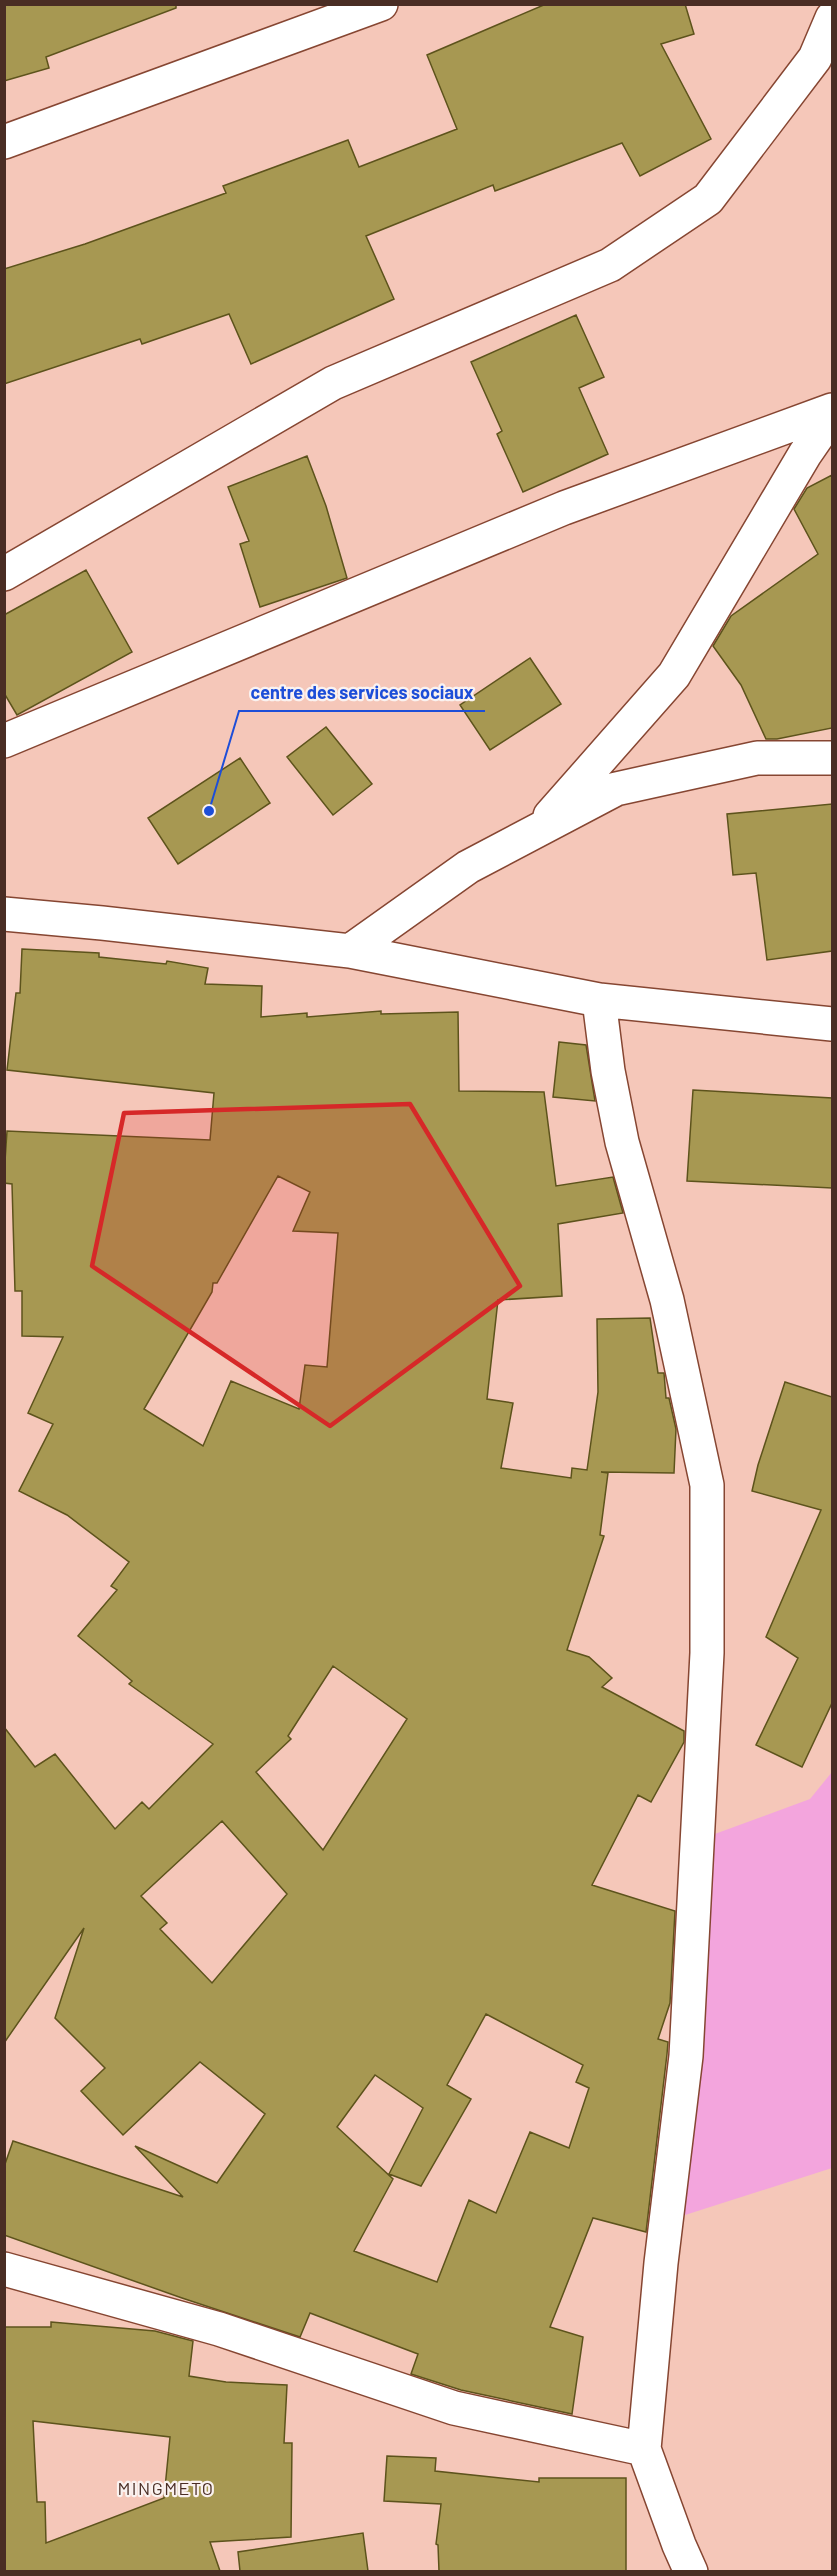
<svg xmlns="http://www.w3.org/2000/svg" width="837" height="2576" font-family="Barlow,sans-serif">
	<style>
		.green { fill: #f3a5dd }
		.building { fill: #a79852; stroke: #5d531c; stroke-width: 1.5; fill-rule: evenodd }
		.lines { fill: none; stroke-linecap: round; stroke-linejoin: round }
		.minor-casing { stroke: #864632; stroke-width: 36 }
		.minor { stroke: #fff; stroke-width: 33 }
		.marked { fill: #d62828; fill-opacity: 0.2; stroke: #d62828; stroke-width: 4.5; stroke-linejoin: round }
		.labels { text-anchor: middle; stroke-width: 4.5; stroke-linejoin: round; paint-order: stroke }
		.neighbourhood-label { font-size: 18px; letter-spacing: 1.5px; fill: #4a2d24; stroke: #faf2f0 }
		.leader { fill: none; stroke: #1d4ed8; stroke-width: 2 }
		.callout-dot { fill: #1d4ed8; stroke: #faf2f0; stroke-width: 2 }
		.callout-label { font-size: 18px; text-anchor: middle; font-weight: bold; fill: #1d4ed8; stroke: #faf2f0; stroke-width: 4.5; stroke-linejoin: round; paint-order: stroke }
	</style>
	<rect width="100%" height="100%" fill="#f5c7b9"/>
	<!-- green -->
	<path class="green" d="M832,1772V2168L682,2216L712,1835L810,1799Z"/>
	<!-- building -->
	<path class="building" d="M4,4H176V8L46,57L49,68L4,81Z
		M546,4H685L694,34L661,44L711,139L640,176L622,143L495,191L493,185L366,236L394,299L251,364L229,314L142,344L140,339L4,384V269L85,244L226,193L223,186L348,140L359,167L457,129L427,55Z
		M576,315L604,377L579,388L608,454L523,492L497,434L502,431L471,362Z
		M307,456L326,506L347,578L260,607L240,544L249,541L228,487Z
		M832,475V728L777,739H766L741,685L713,646L731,616L818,554L794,509L807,488Z
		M86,570L132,652L17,715L4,693V615Z
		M530,658L561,704L490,750L460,705Z
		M326,727L372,784L333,815L287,757Z
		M240,758L270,803L178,864L148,818Z
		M832,804V951L767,960L756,873L733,875L727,814Z
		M22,949L99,953V957L166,964L167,961L208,968L205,984L262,986L261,1017L307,1013V1017L381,1011V1014L458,1012L459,1091L544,1092L556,1186L613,1177L623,1213L558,1224L562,1296L498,1300L487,1399L513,1403L501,1468L571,1478L572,1468L587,1470L598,1392L597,1319L650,1318L658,1373H664L666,1398H669L676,1429L674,1473L601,1472L608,1473L600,1535L604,1536L567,1650L589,1657L612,1678L602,1687L684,1731V1742L651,1802L638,1795L592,1885L675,1911L670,2003L658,2039L668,2042L667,2054L646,2232L593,2218L550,2327L583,2337L572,2414L461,2390L411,2374L418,2354L310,2313L300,2337L182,2298L4,2235V2167L13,2141L183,2197L135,2146L217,2183L265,2114L200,2062L123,2135L81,2091L105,2068L55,2018L84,1928L4,2043V1727L35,1767L55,1754L115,1829L142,1802L149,1809L213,1744L129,1684L132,1681L78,1636L117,1590L111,1586L129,1562L67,1515L19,1491L53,1424L28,1413L63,1337L22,1336V1291H15L12,1184L4,1183V1176L7,1131L210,1140L214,1093L7,1070L16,993H20ZM278,1176L310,1192L293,1231L338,1233L327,1367L305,1365L299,1409L231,1381L203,1446L144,1409L212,1292L213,1283H217ZM333,1666L407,1719L323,1850L256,1772L291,1739L288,1736ZM222,1821L287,1894L212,1983L160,1929L167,1923L141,1896ZM486,2014L583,2065L576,2082L589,2088L569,2148L530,2132L496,2213L469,2200L437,2282L354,2251L393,2179L337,2127L375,2075L423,2108L389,2174L421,2186L471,2099L447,2085Z
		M559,1042L586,1045L595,1101L553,1097Z
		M693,1090L832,1098V1188L687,1181Z
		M785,1382L832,1397V1703L802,1767L756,1745L798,1658L766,1637L821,1510L752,1491L758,1465Z
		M51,2322L155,2331L193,2341L189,2376L226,2382L287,2385L284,2443H292L291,2537L210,2542L220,2571H4V2327H51ZM33,2421L170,2437L164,2498L46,2543L45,2502H37Z
		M387,2456L436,2458L435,2471L539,2482V2478H626V2571H439L438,2545L436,2544L441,2504L384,2501Z
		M363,2533L368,2571H240L238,2552Z"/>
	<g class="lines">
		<defs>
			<path id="minor" d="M4,142L381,4
				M4,574L333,383L610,265L708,199L815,58L832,18
				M4,741L564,508L832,410
				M550,816L674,675L805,454L832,415
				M4,914L102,923L350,951L599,1000L832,1024
				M350,951L468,867L616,789L757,758H832
				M599,1000L608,1071L622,1142L667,1300L707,1485V1653L686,2056L661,2263L644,2449L679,2545L691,2572
				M4,2269L219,2329L454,2408L644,2449"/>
		</defs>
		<!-- minor casing -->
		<use href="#minor" class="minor-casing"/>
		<!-- minor -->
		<use href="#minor" class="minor"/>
	</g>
	<!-- marked area -->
	<path class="marked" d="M410,1104L520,1286L330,1426L92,1266L124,1113Z"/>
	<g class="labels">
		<!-- neighbourhood labels -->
		<g class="neighbourhood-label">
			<text x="166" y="2495">MINGMETO</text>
		</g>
	</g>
	<!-- callouts -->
	<path class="leader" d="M209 811L239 711H485"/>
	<circle class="callout-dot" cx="209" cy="811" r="6"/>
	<g class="callout-label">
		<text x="362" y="699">centre des services sociaux</text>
	</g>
	<!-- border -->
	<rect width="837" height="2576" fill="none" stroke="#4a2d24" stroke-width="12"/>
</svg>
